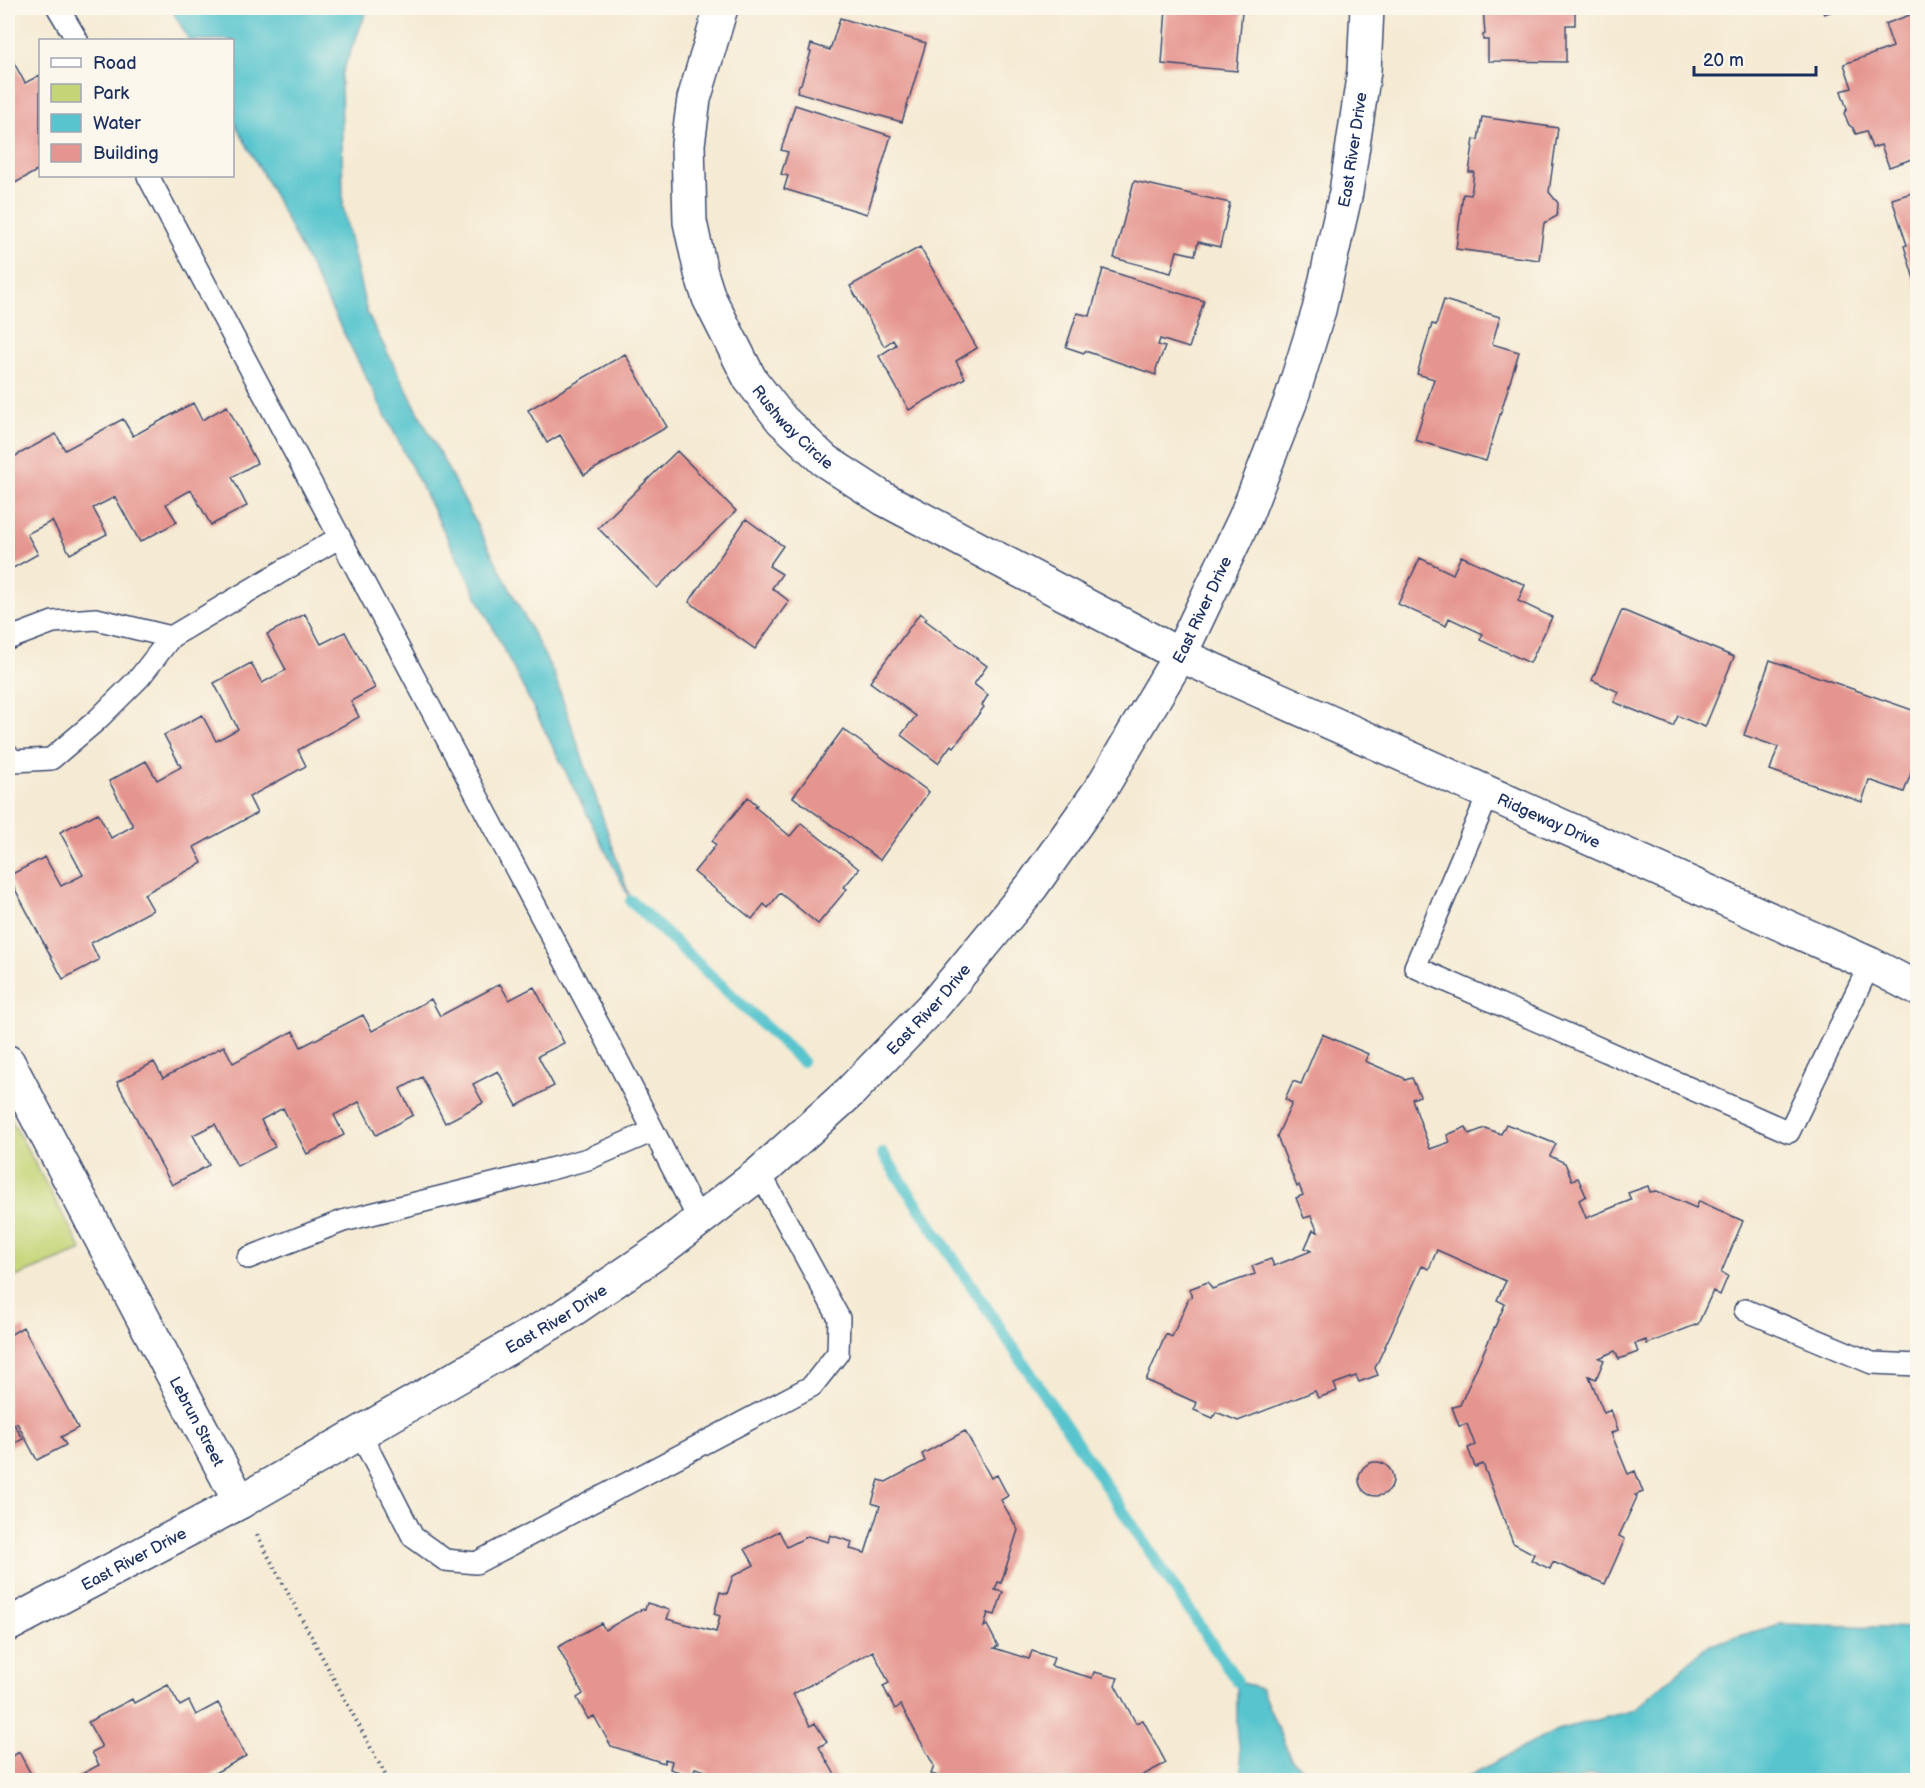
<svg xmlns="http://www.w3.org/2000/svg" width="1925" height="1788" font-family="'Balsamiq Sans',sans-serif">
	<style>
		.green { fill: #c4d476; stroke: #70826a; stroke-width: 1.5 }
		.water { fill: #58c5ce; stroke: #3a7a96; stroke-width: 1.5 }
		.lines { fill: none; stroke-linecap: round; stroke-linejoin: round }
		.stream { stroke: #58c5ce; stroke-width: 12 }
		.building { fill: #e5958f }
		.service-casing { stroke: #3c4b70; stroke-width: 24 }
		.minor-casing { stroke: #3c4b70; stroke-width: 36 }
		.path { stroke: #3c4b70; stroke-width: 4; stroke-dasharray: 1.5 4.5; stroke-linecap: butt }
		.service { stroke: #fff; stroke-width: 21 }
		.minor { stroke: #fff; stroke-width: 33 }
		.labels { text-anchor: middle; stroke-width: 5; stroke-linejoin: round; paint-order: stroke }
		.street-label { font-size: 16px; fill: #1b2f5e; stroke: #fbf7ec }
	</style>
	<rect width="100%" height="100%" fill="#fbf7ec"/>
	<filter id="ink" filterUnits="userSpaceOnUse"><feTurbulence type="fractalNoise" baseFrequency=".0167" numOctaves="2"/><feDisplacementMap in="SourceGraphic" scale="12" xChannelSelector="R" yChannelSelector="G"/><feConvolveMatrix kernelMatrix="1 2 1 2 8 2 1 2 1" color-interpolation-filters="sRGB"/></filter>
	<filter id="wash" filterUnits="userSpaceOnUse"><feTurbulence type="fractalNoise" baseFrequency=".008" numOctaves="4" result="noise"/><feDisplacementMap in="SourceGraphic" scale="24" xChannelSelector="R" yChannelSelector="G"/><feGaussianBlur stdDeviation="1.35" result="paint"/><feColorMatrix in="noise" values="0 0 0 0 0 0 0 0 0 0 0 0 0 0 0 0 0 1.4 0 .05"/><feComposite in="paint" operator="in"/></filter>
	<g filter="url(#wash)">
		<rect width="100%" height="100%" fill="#f5ead3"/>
		<!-- green -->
		<path class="green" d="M8,1114L82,1250L8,1280Z"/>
		<!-- water -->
		<path class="water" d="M171,8H368L341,75L343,207L367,313L554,674L631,901L271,189L233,120L232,40H189Z
			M1779,1624L1917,1628V1780H1647L1633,1773L1590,1775L1576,1780H1461L1557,1730L1635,1710L1707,1646Z
			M1237,1681L1261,1689L1291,1759L1317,1780H1243L1237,1725Z"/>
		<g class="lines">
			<!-- stream -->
			<path class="stream" d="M631,901L802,1061
				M883,1154L1237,1681"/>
		</g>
		<g id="blocks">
			<!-- building -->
			<path class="building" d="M1166,8H1254V12L1242,11L1237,71L1162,64Z
				M1483,8H1575V25H1566V62L1488,61V40H1483V35L1485,34Z
				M1821,8H1842L1824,14Z
				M1918,12V157L1889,167L1881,145L1872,148L1866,131L1856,134L1853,128L1849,125L1844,113L1847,109L1841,91L1852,88L1844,64L1893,47L1885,24Z
				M840,18L926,43L902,122L797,92L799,85L801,84L811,52L809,51L811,44L830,50Z
				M8,52L25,83L40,75V169L8,187Z
				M795,105L891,136L867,214L784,189L788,176L781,174L788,152L781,150Z
				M1482,117L1558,128L1549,192L1558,203L1557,216L1544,223L1539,260L1456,249L1463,194L1471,195L1474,172H1469L1474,139L1478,140Z
				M1134,181L1230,203L1220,247L1198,242L1195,255L1177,251L1171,273L1114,258Z
				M1918,191V289H1917L1904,246L1907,245L1892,199Z
				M920,247L977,348L956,361L965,378L909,410L879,356L896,345L893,340L884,346L850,286Z
				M1103,269L1204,301L1189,348L1160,339L1158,345L1165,347L1156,369V375L1085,351L1084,353L1066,347L1077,313L1090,316Z
				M1444,300L1500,317L1492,344L1519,352L1486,461L1415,440L1434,379L1417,374L1432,324L1436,325Z
				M625,354L667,427L584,475L560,435L547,443L528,410Z
				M193,403L202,420L227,406L257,463L232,477L247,506L211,525L191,490L166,504L177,522L140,542L115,497L93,508L107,534L70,554L52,521L27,534L38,554L8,571V460L56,434L65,450L123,419L133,436Z
				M677,451L736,511L657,588L598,528Z
				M746,519L783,546L769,566L782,574L772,588L789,601L755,649L689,602Z
				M1461,556L1523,584L1525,585L1518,601L1552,617L1530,663L1480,640L1483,634L1449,618L1446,626L1398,604L1420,558L1453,574Z
				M1622,610L1734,657L1705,727L1678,716L1673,726L1614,702L1619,692L1592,680Z
				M920,613L927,618L925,620L987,666L974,684L988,695L982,705L984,707L954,747L951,745L938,763L901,735L916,716L870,682Z
				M305,614L321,644L345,632L375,688L351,701L359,717L298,750L306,766L249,797L257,813L194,847L202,863L144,894L153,910L91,943L99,960L63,979L8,876L45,857L61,886L83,875L60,832L98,813L111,838L133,826L109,781L146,761L157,780L181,767L164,735L202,715L216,741L238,729L214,683L251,663L262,683L286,670L267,634Z
				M1770,660L1918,712V754L1904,792L1869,780L1862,802L1770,770L1778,747L1744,735Z
				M843,729L929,792L880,860L793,797Z
				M748,797L757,805L755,807L790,836L801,823L859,869L844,887L847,889L818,924L780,893L768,908L764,904L752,919L694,872L716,845L712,841Z
				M500,984L509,1000L534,987L564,1043L538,1056L554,1086L517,1106L498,1071L473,1084L483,1103L445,1123L422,1077L400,1089L413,1115L376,1135L359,1102L334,1115L344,1135L307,1154L283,1108L261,1120L275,1147L237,1166L215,1124L193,1135L209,1165L172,1185L117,1082L154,1062L163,1078L224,1046L233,1063L293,1031L301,1047L363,1015L372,1031L431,999L440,1016Z
				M1322,1034L1368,1054L1365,1061L1404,1078L1405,1080L1412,1078L1420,1096L1412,1099L1430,1149L1450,1142L1447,1135L1466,1127L1469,1134L1485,1128L1501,1134L1506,1124L1556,1144L1550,1156L1565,1163L1572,1180L1578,1178L1586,1196L1579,1200L1586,1218L1631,1200L1628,1193L1648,1186L1650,1192L1657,1191L1696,1208L1699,1201L1743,1221L1721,1273L1728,1276L1720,1295L1713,1291L1698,1324L1647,1344L1646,1340L1635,1344L1638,1352L1619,1359L1615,1351L1599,1358L1604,1360L1596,1379L1589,1376L1604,1413L1611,1410L1618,1430L1611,1433L1628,1474L1635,1471L1643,1492L1635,1495L1637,1497L1619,1536L1625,1539L1605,1584L1553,1562L1550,1569L1531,1560L1534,1554L1513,1543L1483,1464L1475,1467L1468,1448L1475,1445L1467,1424L1459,1426L1452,1407L1460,1405L1505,1304L1497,1300L1506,1281L1446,1254L1437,1250L1429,1269L1422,1266L1375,1368L1378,1375L1359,1382L1356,1376L1334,1384L1337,1391L1318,1398L1315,1391L1238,1421L1216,1412L1213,1418L1194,1410L1197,1403L1146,1380L1166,1334L1172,1337L1189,1298L1192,1296L1189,1289L1208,1282L1212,1289L1255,1274L1252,1266L1271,1259L1274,1266L1311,1251L1305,1248L1313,1230L1318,1232L1311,1216L1304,1218L1296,1198L1303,1195L1299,1185L1297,1187L1277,1136L1292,1103L1285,1099L1293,1081L1301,1084Z
				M23,1327L78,1428L61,1437L66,1445L37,1460L17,1423L14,1424L23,1439L8,1447V1336Z
				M965,1431L991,1478L997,1475L1008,1496L1001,1500L1018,1530L1001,1583L998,1582L995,1590L1003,1592L995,1615L988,1613L984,1627L987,1625L998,1646L994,1648L1029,1659L1032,1651L1054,1658L1051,1666L1092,1678L1094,1672L1118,1678L1115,1685L1136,1723L1143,1720L1166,1763L1134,1780H976L957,1775L955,1780H952L931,1774L934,1766L901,1705L895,1709L883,1686L889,1683L873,1651L793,1694L810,1726L815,1723L827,1742L819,1747L838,1780H709L706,1774L709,1772L695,1768L693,1776L670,1769L672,1761L665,1759L664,1763L611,1746L594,1716L588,1719L577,1698L583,1694L558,1647L601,1623L605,1630L642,1609L645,1610L647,1603L670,1610L667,1619L716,1632L720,1616L714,1614L720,1592L727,1594L733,1576L754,1565L745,1549L779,1531L787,1547L808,1536L828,1542L830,1535L852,1542L850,1549L865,1553L880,1506L872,1503L879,1480L886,1482L925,1461L922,1454Z
				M1359 1479a17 17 0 1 1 34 0a17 17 0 1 1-34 0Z
				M168,1685L180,1706L189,1701L196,1715L218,1703L246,1756L202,1780H78L76,1777L99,1765L92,1752L102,1747L88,1722L132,1699L134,1703Z
				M19,1752L34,1780H8V1759Z"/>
		</g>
	</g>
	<g filter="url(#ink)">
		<use href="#blocks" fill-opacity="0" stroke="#3c4b70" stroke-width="1.5"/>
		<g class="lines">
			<defs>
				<path id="service" d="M58,8L77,40
					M148,176L620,1065L699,1220
					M8,639L53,622L96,619L171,637
					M8,755L14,761L51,759L97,720L140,677L171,637L340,537
					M1489,793L1415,967L1789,1132L1870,964
					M248,1258L343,1221L509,1180L588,1159L653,1131
					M1745,1310L1872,1363L1918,1365
					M360,1433L413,1537L445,1560L476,1563L812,1386L838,1353L839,1318L760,1173"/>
				<g id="minor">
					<path id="s1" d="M721,8L694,99L688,144L690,222L701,273L709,298L750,379L782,420L824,460L884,499L1180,655L1870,964L1918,989"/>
					<path id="s2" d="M8,1062L240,1502"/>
					<path id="s3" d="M8,1625L240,1502L562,1317L663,1248L760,1173L850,1092L935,1004L1032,886L1102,787L1180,655L1245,518L1290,403L1319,310L1346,192L1364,71L1367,8"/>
				</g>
			</defs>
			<!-- service casing -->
			<use href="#service" class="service-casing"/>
			<!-- minor casing -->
			<use href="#minor" class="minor-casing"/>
			<!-- path -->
			<path class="path" d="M257,1535L388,1780"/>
			<!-- service -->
			<use href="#service" class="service"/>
			<!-- minor -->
			<use href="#minor" class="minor"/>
		</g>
	</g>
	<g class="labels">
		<!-- street labels -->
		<g class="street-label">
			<text dy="6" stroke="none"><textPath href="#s3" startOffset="2086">East River Drive</textPath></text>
			<text dy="6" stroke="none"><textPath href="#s1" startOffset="452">Rushway Circle</textPath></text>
			<text dy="6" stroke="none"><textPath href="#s3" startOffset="1600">East River Drive</textPath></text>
			<text dy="6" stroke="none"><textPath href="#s1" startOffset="1308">Ridgeway Drive</textPath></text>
			<text dy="6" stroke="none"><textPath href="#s3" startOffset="1114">East River Drive</textPath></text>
			<text dy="6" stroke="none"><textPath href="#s3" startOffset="628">East River Drive</textPath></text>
			<text dy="6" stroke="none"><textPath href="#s2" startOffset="406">Lebrun Street</textPath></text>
			<text dy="6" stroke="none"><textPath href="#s3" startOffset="142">East River Drive</textPath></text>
		</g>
	</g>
	<!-- margin -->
	<rect width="1925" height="1788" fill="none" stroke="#fbf7ec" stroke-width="30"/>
	<!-- legend -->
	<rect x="39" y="39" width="195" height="138" fill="#fbf7ec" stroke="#a1a7b3" stroke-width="1.5"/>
	<rect x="51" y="58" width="30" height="9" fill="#ffffff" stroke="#a1a7b3" stroke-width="1.5"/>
	<text x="93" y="69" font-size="18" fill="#1b2f5e">Road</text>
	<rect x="51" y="84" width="30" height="18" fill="#c4d476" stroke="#a1a7b3" stroke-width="1.5"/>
	<text x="93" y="99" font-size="18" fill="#1b2f5e">Park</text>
	<rect x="51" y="114" width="30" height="18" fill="#58c5ce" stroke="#a1a7b3" stroke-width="1.5"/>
	<text x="93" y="129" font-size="18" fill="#1b2f5e">Water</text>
	<rect x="51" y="144" width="30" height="18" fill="#e5958f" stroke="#a1a7b3" stroke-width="1.5"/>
	<text x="93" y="159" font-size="18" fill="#1b2f5e">Building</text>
	<!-- scale -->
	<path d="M1694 66v9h122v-9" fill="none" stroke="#1b2f5e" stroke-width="3"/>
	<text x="1703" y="66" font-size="18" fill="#1b2f5e" stroke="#fbf7ec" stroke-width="4.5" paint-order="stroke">20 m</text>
</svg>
